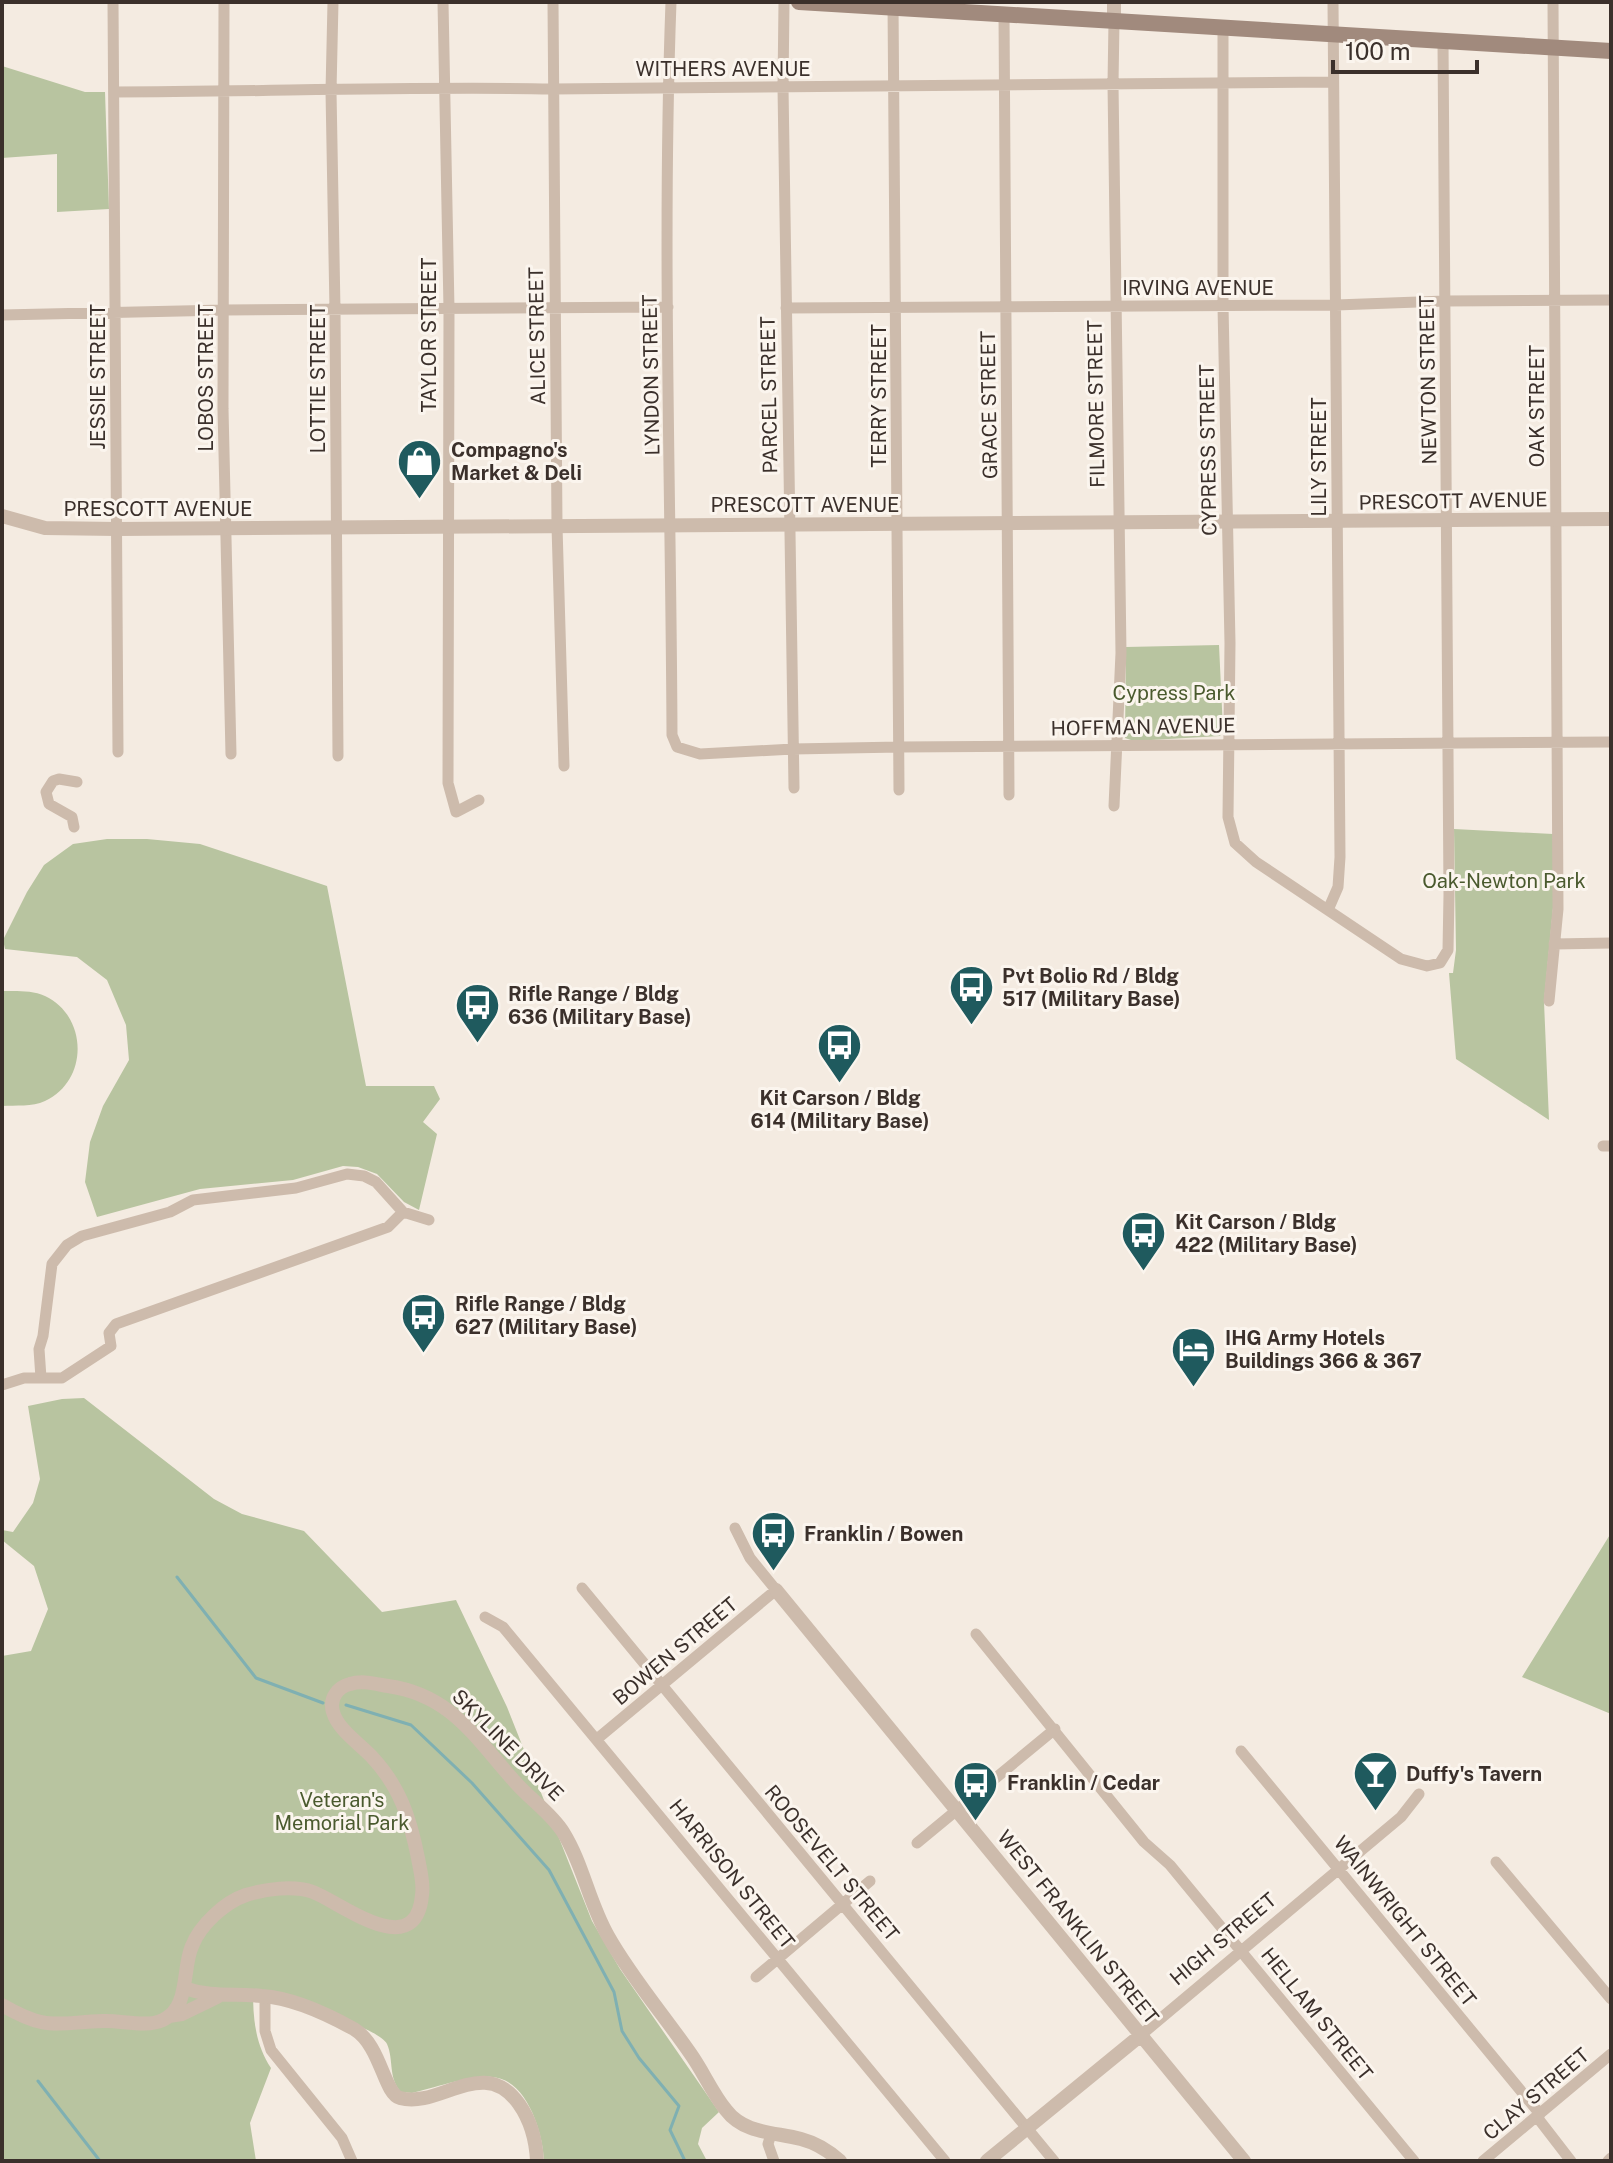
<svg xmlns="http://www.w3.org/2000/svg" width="1613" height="2163" font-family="'Public Sans',sans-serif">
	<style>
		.green { fill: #b8c4a0 }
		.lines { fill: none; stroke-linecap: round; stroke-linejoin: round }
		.stream { stroke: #7fb0b2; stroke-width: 3 }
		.minor { stroke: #cdbbac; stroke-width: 11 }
		.tertiary { stroke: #cdbbac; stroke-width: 14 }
		.secondary { stroke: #a18a7d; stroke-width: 16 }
		.labels { text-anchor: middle; stroke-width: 6; stroke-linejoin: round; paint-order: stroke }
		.street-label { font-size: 20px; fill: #3b302b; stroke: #fbf5ee }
		.poi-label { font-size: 20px; font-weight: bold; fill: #3b302b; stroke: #fbf5ee; text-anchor: start }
		.park-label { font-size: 20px; fill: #4a5a2e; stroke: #fbf5ee }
	</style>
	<rect width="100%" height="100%" fill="#f4ebe1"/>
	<!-- green -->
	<path class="green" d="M2,66L85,92H105L109,209L57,212V154L2,158Z
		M1219,645L1223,730L1220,736L1134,741L1125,738L1126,647Z
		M1454,829L1553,834V908L1544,1002L1549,1120L1456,1059L1449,973H1453L1456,950Z
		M107,839H147L200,844L327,886L366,1086H434L440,1099L423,1122L437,1134L419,1210L404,1202L377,1174L358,1167L343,1166L293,1180L200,1189L97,1217L85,1182L90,1142L103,1106L129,1060L126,1025L107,980L77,957L5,949L3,940L27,892L44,865L73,844Z
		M2,991C16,991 32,990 45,996C88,1016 89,1081 45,1101C32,1107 16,1105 2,1106Z
		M84,1398L214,1499L242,1514L304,1531L382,1612L456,1600L507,1707L592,1921L620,1969L719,2112L702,2128L698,2144L707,2161H544C543,2133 527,2079 492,2077C472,2075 433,2088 412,2093L401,2092C388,2078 394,2060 387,2044C378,2026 276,1997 253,1990C253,2018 255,2044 271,2068L250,2123L256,2161H2V1656L31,1651L48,1609L34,1566L2,1540V1530L13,1532L33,1503L40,1479L28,1406L62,1399Z
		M1611,1533V1714L1522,1677Z"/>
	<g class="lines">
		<!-- stream -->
		<path class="stream" d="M177,1577L256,1678L323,1703
			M346,1705L411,1725L472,1783L549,1870L614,1992L622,2031L639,2058L679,2106L670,2130L685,2161
			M38,2081L100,2161"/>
		<!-- minor -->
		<path class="minor" d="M113,2L118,752
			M224,2L223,409L231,754
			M333,2L331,91L335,310L338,756
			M443,2L449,309L448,783L456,812L479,800
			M553,2L557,526L564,766
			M671,2C662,246 671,491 672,735L677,747L700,754L793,749L900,747L1611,742
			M784,2L783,87L794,788
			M893,3L899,790
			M1004,14L1009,795
			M1114,21L1113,84L1121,653L1114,806
			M1223,27V306L1230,643L1228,817L1235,843L1256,862L1401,959L1427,966L1440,963L1448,950L1449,895L1443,41
			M114,92C260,92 407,86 553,89L1333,82
			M786,308L1336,305L1445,301L1611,300
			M2,315L225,310L668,307
			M74,827L72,817L49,804L46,792L53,781L59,779L77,782
			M1328,910L1338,887L1340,857L1333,2
			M1554,944L1611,943
			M1549,1001L1558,909L1553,2
			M1603,1146H1611
			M41,1378L39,1349L43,1336L52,1264L67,1245L82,1236L170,1212L193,1200L296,1188L347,1174L364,1176L376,1182L403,1212L429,1220
			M2,1385L24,1378H62L111,1346L109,1333L116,1324L388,1227L403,1212
			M582,1588L1054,2161
			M485,1617L503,1627L945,2161
			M976,1634L1144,1842L1170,1865L1414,2161
			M597,1739L776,1590L750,1558L735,1528
			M1241,1751L1540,2114
			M917,1843L1055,1729
			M1496,1862L1611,1999
			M756,1977L870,1881
			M265,1996V2031L271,2050L342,2138L352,2161
			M1141,2035L1401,1817L1419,1794
			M1537,2117L1571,2161
			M771,2134L768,2144L774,2161
			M1483,2161L1611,2054
			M1608,2161L1611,2158"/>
		<!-- tertiary -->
		<path class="tertiary" d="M1114,2V21
			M2,516L45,528L117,529L1611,519
			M776,1590L1244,2161
			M184,1988C213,1998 233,1993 262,1996C293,1998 327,2014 354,2029C381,2045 384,2094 400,2098C440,2109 484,2054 519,2104C531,2121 536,2140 537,2161
			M2,2005C47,2031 54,2023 103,2021C121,2020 146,2028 163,2020C190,2008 182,1968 192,1946C200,1925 225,1902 246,1895C266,1889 293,1885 313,1892C340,1902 416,1964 422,1895C424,1883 420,1870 418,1858C410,1818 400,1787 372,1757C360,1744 338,1730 333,1712C329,1698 338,1687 350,1684C363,1680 375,1684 388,1686C452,1695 476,1739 516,1783C531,1800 551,1813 563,1832C583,1864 589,1903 608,1936C631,1977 663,2014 690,2053C703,2071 712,2093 726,2110C744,2134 775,2132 801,2139C816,2143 829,2151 840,2161
			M169,2016L182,2014L217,1997
			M987,2161L1141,2035"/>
		<!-- secondary -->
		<path class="secondary" d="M799,2L1611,51"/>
	</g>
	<!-- icons -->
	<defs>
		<symbol id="shop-pin" viewBox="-11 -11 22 30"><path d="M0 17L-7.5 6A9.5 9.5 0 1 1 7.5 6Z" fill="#1f5a5e" stroke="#fbf5ee"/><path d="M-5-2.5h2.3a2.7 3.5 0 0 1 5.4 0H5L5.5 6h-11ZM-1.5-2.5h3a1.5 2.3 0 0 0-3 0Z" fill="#fff"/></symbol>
		<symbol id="bus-pin" viewBox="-11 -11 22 30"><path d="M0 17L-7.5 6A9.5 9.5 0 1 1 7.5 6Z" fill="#1f5a5e" stroke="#fbf5ee"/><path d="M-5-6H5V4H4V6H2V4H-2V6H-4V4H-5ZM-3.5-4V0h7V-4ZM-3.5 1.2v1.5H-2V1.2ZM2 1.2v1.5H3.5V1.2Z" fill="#fff"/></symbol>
		<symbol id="hotel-pin" viewBox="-11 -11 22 30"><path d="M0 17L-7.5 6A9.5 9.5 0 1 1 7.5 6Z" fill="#1f5a5e" stroke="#fbf5ee"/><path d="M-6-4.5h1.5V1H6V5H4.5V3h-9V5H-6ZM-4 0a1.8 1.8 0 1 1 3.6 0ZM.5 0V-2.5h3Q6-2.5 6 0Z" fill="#fff"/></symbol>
		<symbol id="bar-pin" viewBox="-11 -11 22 30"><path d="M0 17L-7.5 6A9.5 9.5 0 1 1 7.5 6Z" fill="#1f5a5e" stroke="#fbf5ee"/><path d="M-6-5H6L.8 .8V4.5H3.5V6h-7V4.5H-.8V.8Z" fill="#fff"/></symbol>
	</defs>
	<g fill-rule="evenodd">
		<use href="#shop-pin" x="394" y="436" width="51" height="69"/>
		<use href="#bus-pin" x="946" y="962" width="51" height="69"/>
		<use href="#bus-pin" x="452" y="980" width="51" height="69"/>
		<use href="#bus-pin" x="814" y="1020" width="51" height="69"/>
		<use href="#bus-pin" x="1118" y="1208" width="51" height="69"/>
		<use href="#bus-pin" x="398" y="1290" width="51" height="69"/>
		<use href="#hotel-pin" x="1168" y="1324" width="51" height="69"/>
		<use href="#bus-pin" x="748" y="1508" width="51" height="69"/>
		<use href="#bar-pin" x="1350" y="1748" width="51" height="69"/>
		<use href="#bus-pin" x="950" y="1758" width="51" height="69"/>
	</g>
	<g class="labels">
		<!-- street labels -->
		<g class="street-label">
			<text x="723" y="76">WITHERS AVENUE</text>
			<text x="1198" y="295">IRVING AVENUE</text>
			<text transform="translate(429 335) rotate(-90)" y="7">TAYLOR STREET</text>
			<text transform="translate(537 336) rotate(-91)" y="7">ALICE STREET</text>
			<text transform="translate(651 375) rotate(-91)" y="7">LYNDON STREET</text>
			<text transform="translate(98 377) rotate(-90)" y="7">JESSIE STREET</text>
			<text transform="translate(206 378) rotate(-90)" y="7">LOBOS STREET</text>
			<text transform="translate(318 379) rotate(-90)" y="7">LOTTIE STREET</text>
			<text transform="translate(1428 380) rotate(-91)" y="7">NEWTON STREET</text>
			<text transform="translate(769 395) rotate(-91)" y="7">PARCEL STREET</text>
			<text transform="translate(879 396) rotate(-90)" y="7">TERRY STREET</text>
			<text transform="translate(1096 404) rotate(-91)" y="7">FILMORE STREET</text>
			<text transform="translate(989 405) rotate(-91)" y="7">GRACE STREET</text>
			<text transform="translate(1537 406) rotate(-90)" y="7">OAK STREET</text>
			<text transform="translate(1208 450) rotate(-91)" y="7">CYPRESS STREET</text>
			<text transform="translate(1319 457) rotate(-90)" y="7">LILY STREET</text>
			<text transform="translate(1453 501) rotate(-1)" y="7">PRESCOTT AVENUE</text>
			<text x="805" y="512">PRESCOTT AVENUE</text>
			<text x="158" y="516">PRESCOTT AVENUE</text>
			<text transform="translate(1143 727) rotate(-1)" y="7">HOFFMAN AVENUE</text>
			<text transform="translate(675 1651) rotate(-40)" y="7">BOWEN STREET</text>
			<text transform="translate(508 1745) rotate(45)" y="7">SKYLINE DRIVE</text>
			<text transform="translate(832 1863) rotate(50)" y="7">ROOSEVELT STREET</text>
			<text transform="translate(732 1874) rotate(51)" y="7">HARRISON STREET</text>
			<text transform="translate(1405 1921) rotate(51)" y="7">WAINWRIGHT STREET</text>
			<text transform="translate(1078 1927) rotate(51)" y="7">WEST FRANKLIN STREET</text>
			<text transform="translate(1223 1939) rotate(-40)" y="7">HIGH STREET</text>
			<text transform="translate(1317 2014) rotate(51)" y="7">HELLAM STREET</text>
			<text transform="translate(1536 2094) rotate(-40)" y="7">CLAY STREET</text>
		</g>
		<!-- poi labels -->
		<g class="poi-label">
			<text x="451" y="457">Compagno's<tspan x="451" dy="23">Market &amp; Deli</tspan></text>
			<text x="1002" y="983">Pvt Bolio Rd / Bldg<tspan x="1002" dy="23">517 (Military Base)</tspan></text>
			<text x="508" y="1001">Rifle Range / Bldg<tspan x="508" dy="23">636 (Military Base)</tspan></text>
			<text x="840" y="1105" text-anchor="middle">Kit Carson / Bldg<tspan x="840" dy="23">614 (Military Base)</tspan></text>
			<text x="1175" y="1229">Kit Carson / Bldg<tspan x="1175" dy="23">422 (Military Base)</tspan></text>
			<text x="455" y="1311">Rifle Range / Bldg<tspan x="455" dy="23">627 (Military Base)</tspan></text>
			<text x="1225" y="1345">IHG Army Hotels<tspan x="1225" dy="23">Buildings 366 &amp; 367</tspan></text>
			<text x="804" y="1541">Franklin / Bowen</text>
			<text x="1406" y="1781">Duffy's Tavern</text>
			<text x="1007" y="1790">Franklin / Cedar</text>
		</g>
		<!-- park labels -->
		<g class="park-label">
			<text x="1174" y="700">Cypress Park</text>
			<text x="1504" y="888">Oak-Newton Park</text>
			<text x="342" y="1807">Veteran's<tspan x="342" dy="23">Memorial Park</tspan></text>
		</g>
	</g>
	<!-- border -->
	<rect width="1613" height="2163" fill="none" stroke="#3b302b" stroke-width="8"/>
	<!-- scale -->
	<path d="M1333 60v12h144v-12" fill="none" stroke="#3b302b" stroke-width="4"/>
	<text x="1345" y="60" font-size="24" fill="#3b302b" stroke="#fbf5ee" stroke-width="6" paint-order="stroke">100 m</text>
</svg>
